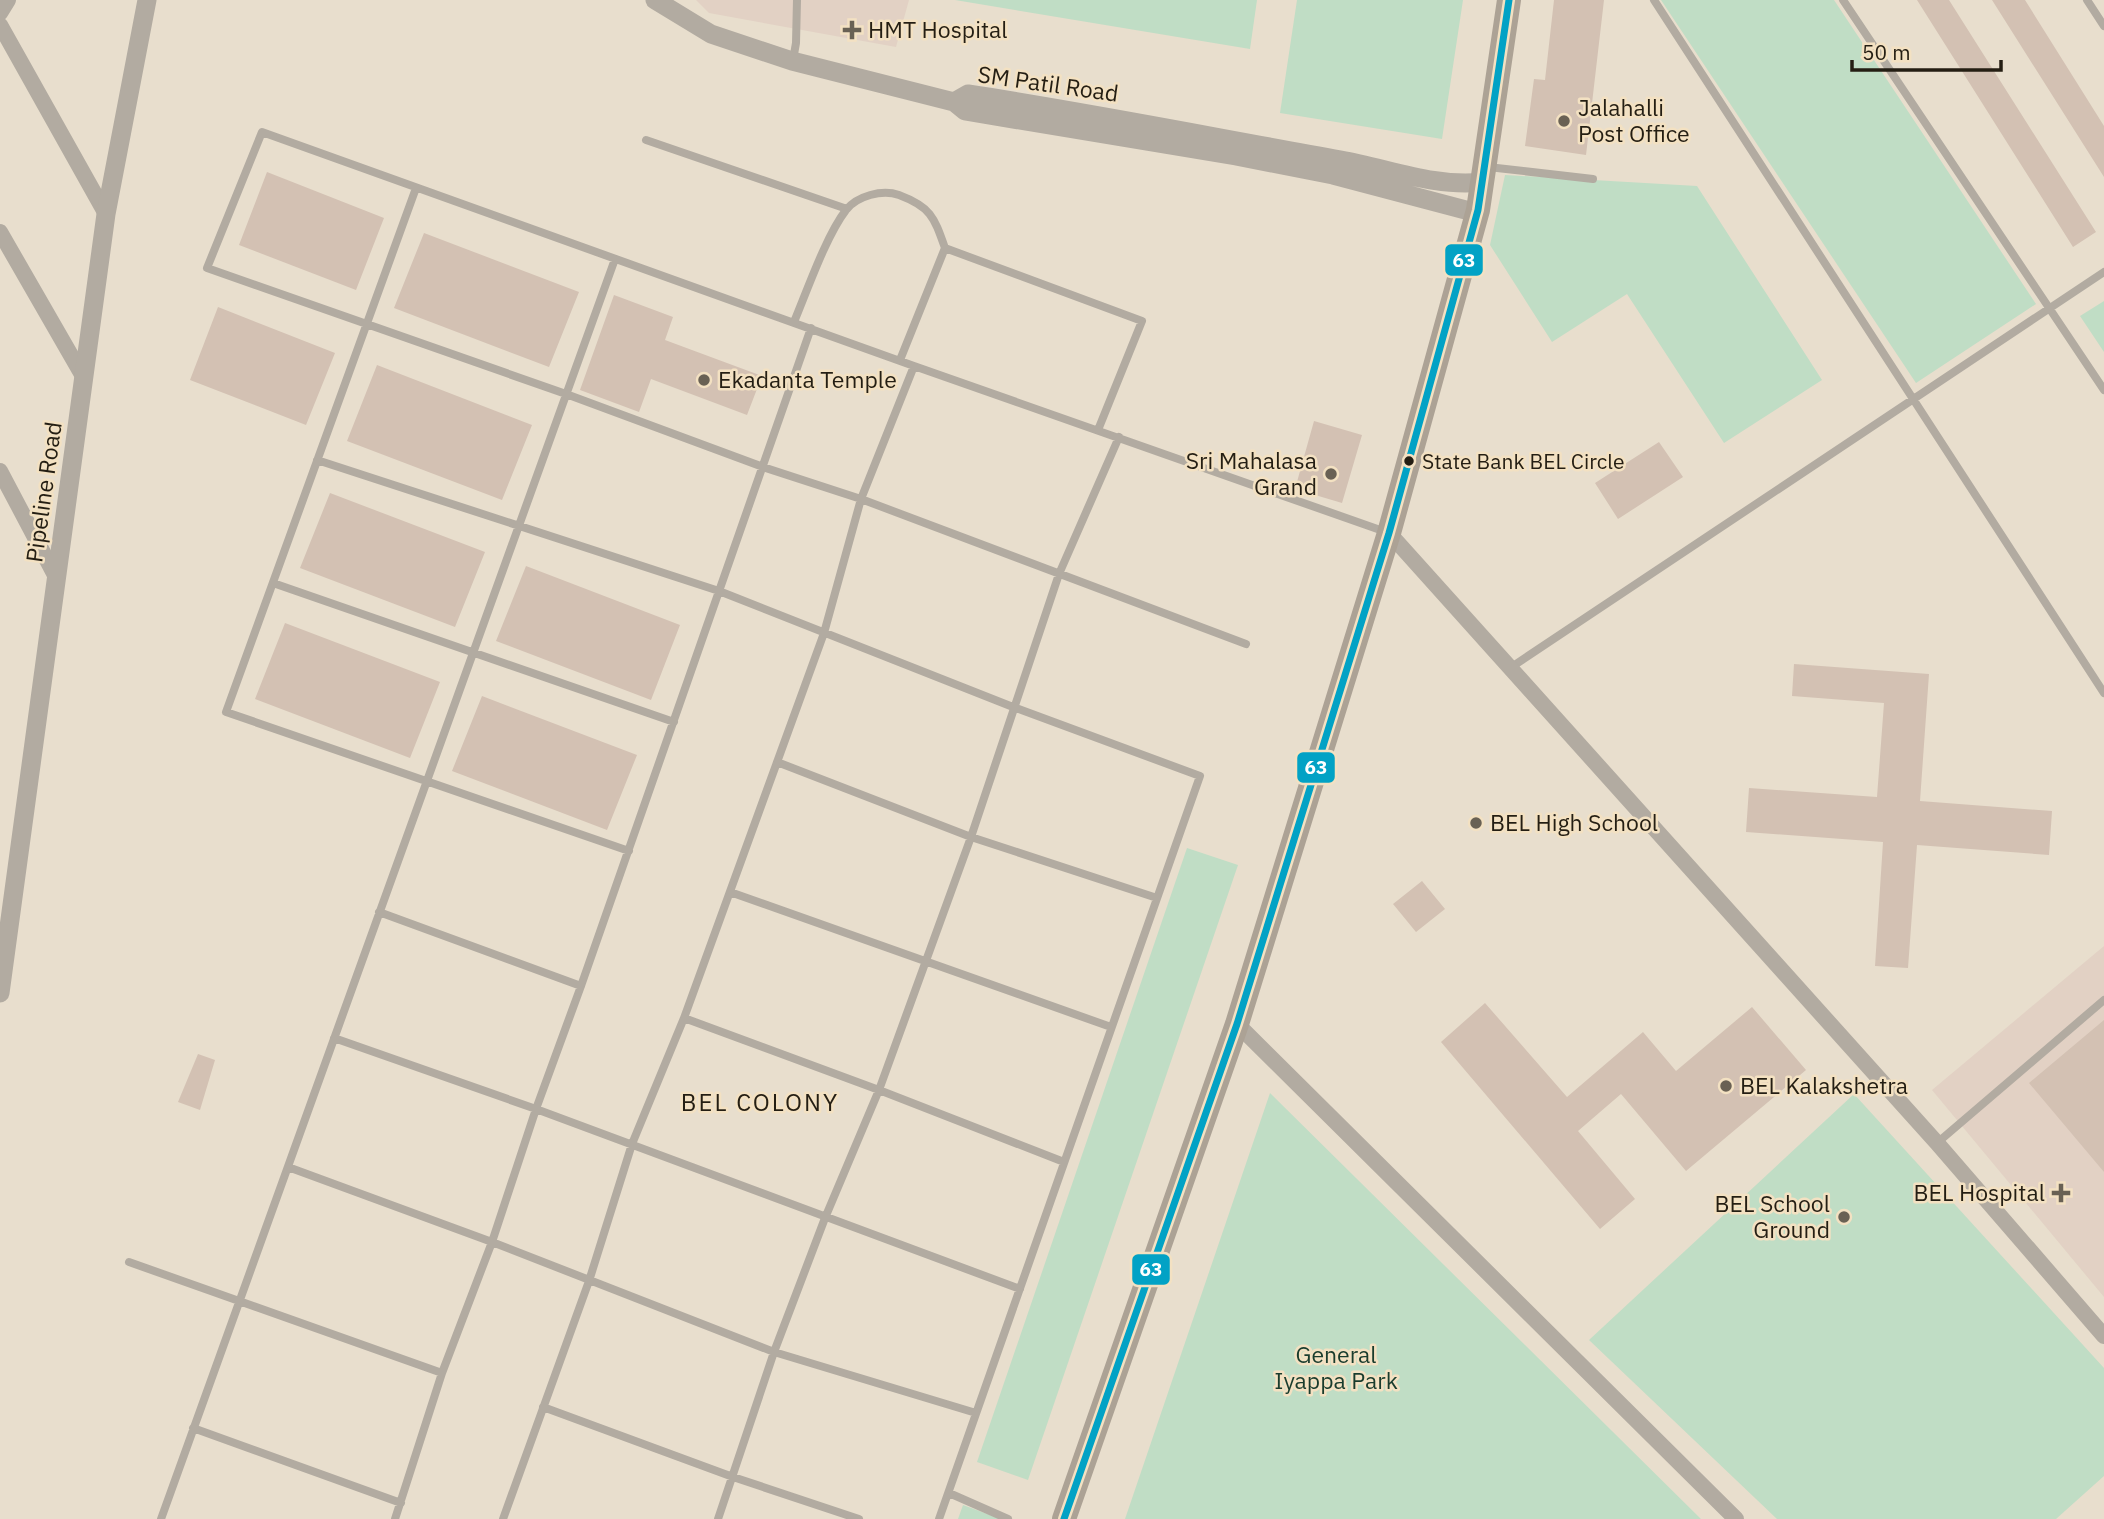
<svg xmlns="http://www.w3.org/2000/svg" width="2104" height="1519" font-family="'IBM Plex Sans',sans-serif">
	<style>
		.medical { fill: #e2d1c4 }
		.green { fill: #c0ddc5 }
		.building { fill: #d3c1b3 }
		.lines { fill: none; stroke-linecap: round; stroke-linejoin: round }
		.service { stroke: #b2aba1; stroke-width: 8 }
		.minor { stroke: #b2aba1; stroke-width: 16 }
		.tertiary { stroke: #b2aba1; stroke-width: 19 }
		.primary { stroke: #aca295; stroke-width: 24 }
		.bus-1-casing { stroke: #f3e1c2; stroke-width: 12 }
		.bus-1 { stroke: #02a2c5; stroke-width: 7 }
		.poi-dot { fill: #696154; stroke: #f3e1c2; stroke-width: 2.5 }
		.bus-dot { fill: #241e13; stroke: #f3e1c2; stroke-width: 2.5 }
		.labels { text-anchor: middle; stroke-width: 5; stroke-linejoin: round; paint-order: stroke }
		.bus-label { font-size: 21px; fill: #241e13; stroke: #f3e1c2; text-anchor: start }
		.poi-label { font-size: 23px; fill: #241e13; stroke: #f3e1c2; text-anchor: start }
		.street-label { font-size: 23px; fill: #241e13; stroke: #f3e1c2 }
		.park-label { font-size: 23px; fill: #193c2d; stroke: #f3e1c2 }
		.neighbourhood-label { font-size: 24px; letter-spacing: 2px; fill: #241e13; stroke: #f3e1c2 }
		.line-badge { stroke: #f3e1c2; stroke-width: 2.5 }
		.badge-label { font-size: 19px; text-anchor: middle; font-weight: bold; fill: #fff }
	</style>
	<rect width="100%" height="100%" fill="#e8decd"/>
	<!-- medical -->
	<path class="medical" d="M696,0H909L896,47L709,13Z
		M2104,946V1297L1932,1090Z"/>
	<!-- green -->
	<path class="green" d="M955,0H1257L1250,49Z
		M1297,0H1463L1442,139L1280,113Z
		M1661,0H1834L2036,304L1916,383Z
		M1505,175L1697,186L1822,380L1724,443L1627,294L1552,342L1490,245Z
		M2104,301V352L2080,316Z
		M1187,848L1238,865L1028,1480L977,1462Z
		M1270,1093L1701,1519H1125Z
		M1854,1094L2104,1368V1476L2056,1519H1777L1589,1340Z
		M963,1505L1001,1519H958Z"/>
	<!-- building -->
	<path class="building" d="M1554,0H1604L1586,155L1525,146L1534,79L1545,80Z
		M1917,0H1949L2096,232L2073,247Z
		M1992,0H2025L2104,126V177Z
		M267,172L384,218L356,290L239,245Z
		M424,233L579,292L549,367L394,308Z
		M614,295L673,317L665,340L762,376L747,415L651,379L639,412L580,390Z
		M218,307L335,353L306,425L190,380Z
		M377,365L532,425L502,500L347,441Z
		M1314,421L1362,435L1342,503L1295,489Z
		M1659,442L1683,477L1618,519L1595,483Z
		M330,493L485,552L455,627L300,568Z
		M526,566L680,625L651,700L496,641Z
		M285,623L440,682L410,758L255,699Z
		M1794,664L1929,674L1920,801L2052,811L2049,855L1917,845L1908,968L1875,966L1883,842L1746,832L1749,788L1877,797L1884,703L1792,696Z
		M482,696L637,755L607,830L452,771Z
		M1422,881L1445,909L1416,932L1393,904Z
		M1485,1003L1567,1097L1643,1032L1676,1071L1752,1007L1806,1070L1686,1171L1621,1094L1578,1131L1635,1199L1600,1229L1441,1042Z
		M2104,1020V1172L2029,1083Z
		M198,1054L215,1060L200,1110L178,1102Z"/>
	<g class="lines">
		<!-- service -->
		<path class="service" d="M1654,0L2104,693
			M1843,0L2104,390
			M2087,0L2104,26
			M793,60L796,43L797,0
			M646,140L847,209
			M1488,167L1593,179
			M416,188L226,712L629,851
			M945,248L1142,321L1098,430
			M794,322C807,291 826,236 846,210C857,196 882,189 899,195C931,207 934,217 945,248L900,360
			M317,460L719,591L1013,707L1200,776L939,1519
			M273,583L674,722
			M1246,644L861,499L763,467L566,394L207,268L262,132L914,366L1386,532
			M1510,668L2104,272
			M777,762L971,837L1157,898
			M730,892L1111,1027
			M379,912L581,986
			M684,1018L879,1090L1064,1162
			M334,1038L536,1109L1020,1289
			M1937,1143L2104,1000
			M288,1167L492,1242L774,1352L976,1413
			M129,1262L442,1373
			M543,1407L733,1477L859,1519
			M193,1428L401,1503
			M949,1493L1008,1519
			M161,1519L615,259
			M395,1519L442,1373L492,1242L536,1109L581,986L811,328
			M503,1519L589,1281L632,1144L684,1018L824,633L861,499L914,366
			M718,1519L774,1352L825,1218L879,1090L971,837L1059,574L1119,437"/>
		<!-- minor -->
		<path class="minor" d="M0,13L8,0
			M0,25L106,214
			M0,232L84,378
			M0,471L57,579
			M1389,533L1937,1143L2104,1336
			M1237,1024L1736,1519"/>
		<!-- tertiary -->
		<path class="tertiary" d="M655,0L711,34L792,61L954,102L968,94C1093,113 1217,138 1341,160C1387,168 1436,188 1483,182
			M954,102L965,111L1236,156L1333,175L1477,213
			M0,993L106,214L147,0"/>
		<!-- primary -->
		<path class="primary" d="M1064,1519L1237,1024L1389,533L1478,210L1509,0"/>
		<defs>
			<path id="bus-1" d="M1064,1519L1237,1024L1389,533L1478,210L1509,0"/>
		</defs>
		<!-- bus-1 casing -->
		<use href="#bus-1" class="bus-1-casing"/>
		<!-- bus-1 -->
		<use href="#bus-1" class="bus-1"/>
	</g>
	<!-- markers -->
	<g class="poi-dot">
		<path d="M848.5 19.5h7v7h7v7h-7v7h-7v-7h-7v-7h7z"/>
		<circle cx="1564" cy="121" r="7"/>
		<circle cx="704" cy="380" r="7"/>
		<circle cx="1331" cy="474" r="7"/>
		<circle cx="1476" cy="823" r="7"/>
		<circle cx="1726" cy="1086" r="7"/>
		<path d="M2057.5 1182.5h7v7h7v7h-7v7h-7v-7h-7v-7h7z"/>
		<circle cx="1844" cy="1217" r="7"/>
	</g>
	<circle class="bus-dot" cx="1409" cy="461" r="6"/>
	<g class="labels">
		<!-- bus labels -->
		<g class="bus-label">
			<text x="1422" y="469">State Bank BEL Circle</text>
		</g>
		<!-- poi labels -->
		<g class="poi-label">
			<text x="868" y="38">HMT Hospital</text>
			<text x="1578" y="116">Jalahalli<tspan x="1578" dy="26">Post Office</tspan></text>
			<text x="718" y="388">Ekadanta Temple</text>
			<text x="1317" y="469" text-anchor="end">Sri Mahalasa<tspan x="1317" dy="26">Grand</tspan></text>
			<text x="1490" y="831">BEL High School</text>
			<text x="1740" y="1094">BEL Kalakshetra</text>
			<text x="2045" y="1201" text-anchor="end">BEL Hospital</text>
			<text x="1830" y="1212" text-anchor="end">BEL School<tspan x="1830" dy="26">Ground</tspan></text>
		</g>
		<!-- street labels -->
		<g class="street-label">
			<text transform="translate(1048 84) rotate(8)" y="8">SM Patil Road</text>
			<text transform="translate(44 492) rotate(-82)" y="8">Pipeline Road</text>
		</g>
		<!-- park labels -->
		<g class="park-label">
			<text x="1336" y="1363">General<tspan x="1336" dy="26">Iyappa Park</tspan></text>
		</g>
		<!-- neighbourhood labels -->
		<g class="neighbourhood-label">
			<text x="760" y="1111">BEL COLONY</text>
		</g>
	</g>
	<g class="line-badge">
		<rect x="1444" y="243" width="40" height="34" rx="7" fill="#02a2c5"/>
		<rect x="1296" y="751" width="40" height="33" rx="7" fill="#02a2c5"/>
		<rect x="1131" y="1253" width="40" height="33" rx="7" fill="#02a2c5"/>
	</g>
	<g class="badge-label">
		<text x="1464" y="267">63</text>
		<text x="1316" y="774">63</text>
		<text x="1151" y="1276">63</text>
	</g>
	<!-- scale -->
	<path d="M1852 60v10h149v-10" fill="none" stroke="#241e13" stroke-width="3.5"/>
	<text x="1862" y="60" font-size="21" fill="#241e13" stroke="#f3e1c2" stroke-width="5" paint-order="stroke">50 m</text>
</svg>
